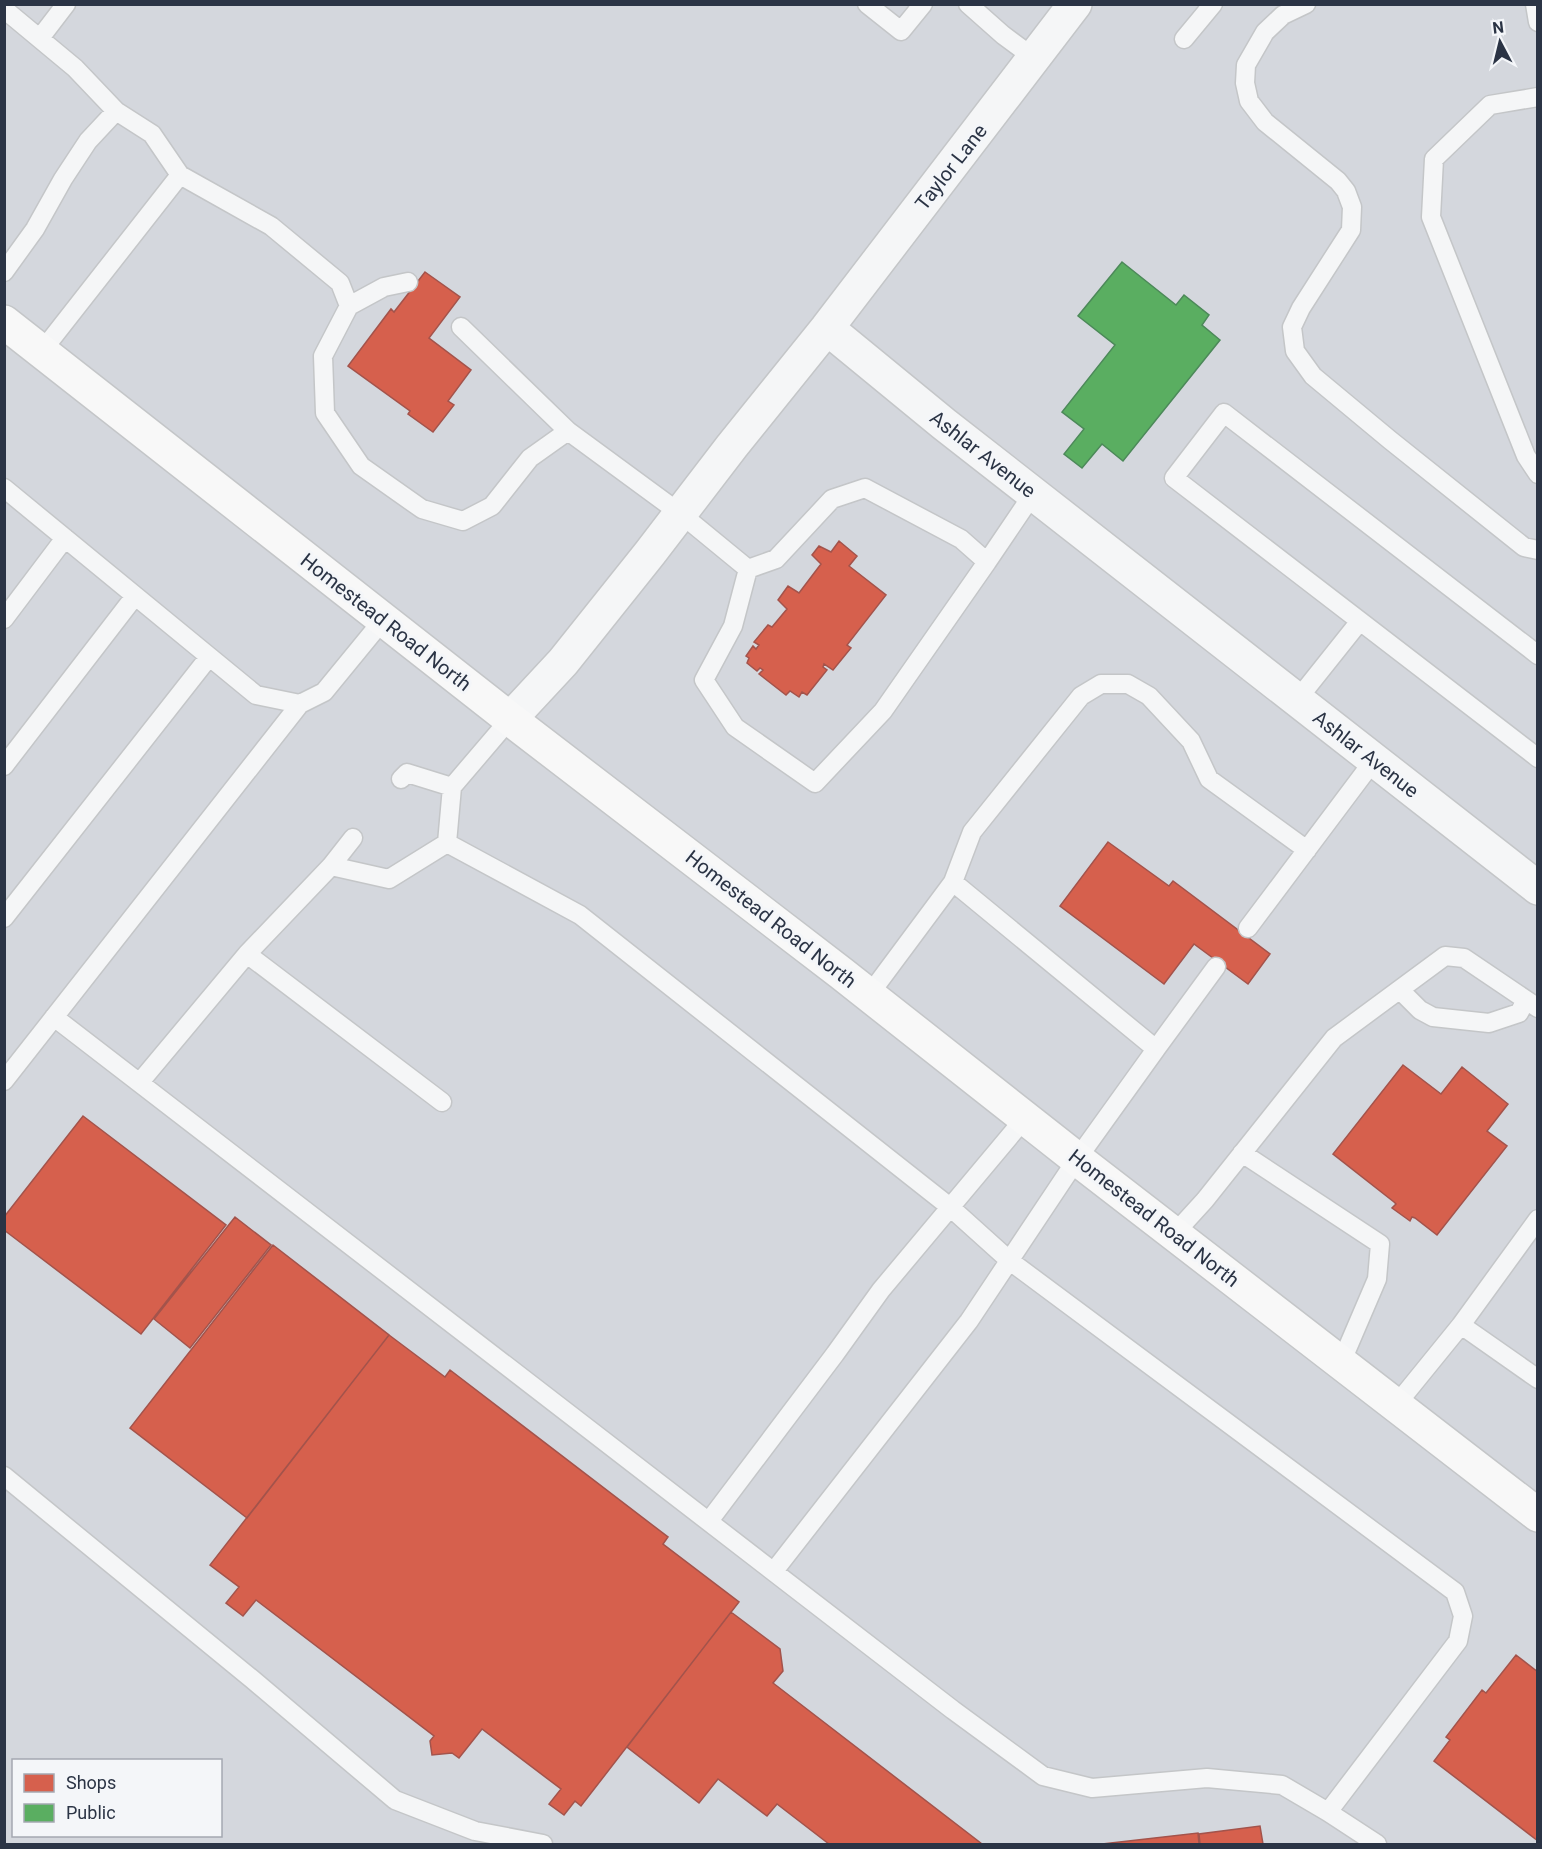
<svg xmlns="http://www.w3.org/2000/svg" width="1542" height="1849" font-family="Roboto,sans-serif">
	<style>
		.built { fill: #d4d7dd; fill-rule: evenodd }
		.shops { fill: #d6604d; stroke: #a3534b; stroke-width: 1.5 }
		.public { fill: #5aae61; stroke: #4c8959; stroke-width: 1.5 }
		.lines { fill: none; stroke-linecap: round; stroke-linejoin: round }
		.service-casing { stroke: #c4c6c8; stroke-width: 21 }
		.minor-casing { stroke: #c4c6c8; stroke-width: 36 }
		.secondary-casing { stroke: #c4c6c8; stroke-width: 36 }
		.service { stroke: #f5f6f7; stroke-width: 18 }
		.minor { stroke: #f5f6f7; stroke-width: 33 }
		.secondary { stroke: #f8f8f8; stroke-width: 33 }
		.labels { text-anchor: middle; stroke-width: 6; stroke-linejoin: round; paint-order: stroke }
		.street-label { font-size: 20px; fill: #2b3445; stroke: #f4f6f9 }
	</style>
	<rect width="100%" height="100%" fill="#e6e8ea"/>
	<!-- built -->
	<path class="built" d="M5,5H1537V1844H5ZM14,1760H220V1836H14Z"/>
	<!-- shops -->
	<path class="shops" d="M425,272L460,297L429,338L471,370L448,401L454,405L433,432L408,414L410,411L348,366L391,309L394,312Z
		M839,541L857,556L849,566L886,595L847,645L851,648L833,670L824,664L823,667L827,670L807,695L802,692L799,697L790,691L786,695L759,674L763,670L760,668L757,671L747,663L749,658L746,656L753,646L756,649L759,645L754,642L768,625L772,627L787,609L778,600L788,586L799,593L821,564L812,555L819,546L831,552Z
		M1108,842L1169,886L1173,881L1270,954L1248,984L1194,944L1164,984L1060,906Z
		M1403,1065L1441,1094L1462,1067L1508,1104L1487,1131L1507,1146L1437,1235L1415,1218L1412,1217L1410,1221L1392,1208L1396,1204L1394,1202L1333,1154Z
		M83,1116L226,1225L141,1334L4,1230V1217Z
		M235,1217L271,1245L190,1348L154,1319Z
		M273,1245L389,1335L247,1518L130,1428Z
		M389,1335L445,1377L450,1370L668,1537L663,1544L739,1602L581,1806L575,1801L564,1815L549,1804L561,1789L482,1729L459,1758L452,1753L432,1755L430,1741L434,1736L256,1600L243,1616L226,1603L239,1587L210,1565Z
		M731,1612L780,1649L783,1671L773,1683L982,1844H829L777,1804L767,1816L718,1779L699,1803L627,1747Z
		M1516,1655L1538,1672V1841L1434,1761L1450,1740L1446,1737L1482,1690L1486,1693Z
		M1260,1826L1263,1844H1200L1199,1834Z
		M1198,1833L1199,1844H1102Z"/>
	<!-- public -->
	<path class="public" d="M1122,262L1176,305L1184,295L1209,315L1202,325L1220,340L1123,461L1102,444L1082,468L1064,454L1084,429L1062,412L1115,345L1078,316Z"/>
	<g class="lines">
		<defs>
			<path id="service" d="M867,4L901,31L923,4
				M968,4L1003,35L1034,58
				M1306,4L1283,15L1265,32L1246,65L1245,83L1249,101L1265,122L1338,181L1346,191L1352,207L1351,230L1301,308L1292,327L1295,351L1313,376L1390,440L1524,547L1538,550
				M1535,4L1538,22
				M4,9L75,68L116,111L152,134L180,175L271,226L340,283L349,306L323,356L325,413L361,466L422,509L463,521L492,506L530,458L568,431L681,514L748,569
				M40,38L66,4
				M1184,39L1213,4
				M1538,97L1490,105L1434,159L1431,217L1526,456L1538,474
				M4,272L35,229L63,179L88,141L116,111
				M349,306L384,287L408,282
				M461,327L568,431
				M42,351L180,175
				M4,488L256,695L300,704
				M865,488L961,539L987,562L883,711L815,783L735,727L704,680L733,626L748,569L776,559L832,499Z
				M987,562L1033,494
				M4,619L65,538
				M1538,655L1224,413L1174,478L1538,758
				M1297,700L1360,621
				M4,766L135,596
				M401,779L407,773L452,787
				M447,843L580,915L950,1207L1010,1261L1455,1592L1463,1616L1458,1641L1328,1812
				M331,866L353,838
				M953,882L972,832L1081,696L1101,684H1128L1149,696L1191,741L1209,779L1307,850
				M4,918L209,657
				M1248,928L1374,760
				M247,954L442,1102
				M1400,990L1420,1010L1433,1017L1489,1023L1519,1013L1526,1000
				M54,1017L953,1710L1043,1776L1092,1788L1207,1778L1282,1785L1328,1812L1377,1844
				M1156,1049L1216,967
				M4,1081L300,704L324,692L383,620
				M140,1082L247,954L331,866L389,879L447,843L452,787L510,719
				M1242,1153L1380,1244L1377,1279L1341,1363
				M1538,1219L1461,1325L1538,1379
				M1174,1234L1205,1200L1334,1038L1445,956L1464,958L1538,1008
				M1396,1405L1461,1325
				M4,1476L252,1679L395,1800L475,1831L543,1844
				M709,1521L835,1354L881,1290L1025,1118
				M774,1571L969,1321L1077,1159L1156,1049L953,882L869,995"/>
			<path id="minor" d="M827,328L944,424L1538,888
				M510,719L563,662L650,553L732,446L827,328L1075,4"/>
			<path id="secondary" d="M4,322L510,719L841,973L1077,1159L1538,1515"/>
		</defs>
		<!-- service casing -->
		<use href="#service" class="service-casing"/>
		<!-- minor casing -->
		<use href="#minor" class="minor-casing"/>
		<!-- secondary casing -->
		<use href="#secondary" class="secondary-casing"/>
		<!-- service -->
		<use href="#service" class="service"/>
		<!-- minor -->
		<use href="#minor" class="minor"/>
		<!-- secondary -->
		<use href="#secondary" class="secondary"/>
	</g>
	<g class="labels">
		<!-- street labels -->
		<g class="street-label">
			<text transform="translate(951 167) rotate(-52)" y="7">Taylor Lane</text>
			<text transform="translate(983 454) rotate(38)" y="7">Ashlar Avenue</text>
			<text transform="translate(386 622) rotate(38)" y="7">Homestead Road North</text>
			<text transform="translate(1366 754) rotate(38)" y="7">Ashlar Avenue</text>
			<text transform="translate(771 919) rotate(38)" y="7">Homestead Road North</text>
			<text transform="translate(1154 1218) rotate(38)" y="7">Homestead Road North</text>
		</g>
	</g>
	<!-- border -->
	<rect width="1542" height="1849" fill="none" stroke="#2b3445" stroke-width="12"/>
	<!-- legend -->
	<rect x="12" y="1759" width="210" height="78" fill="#f4f6f9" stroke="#a4a8b1" stroke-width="1.5"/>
	<rect x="24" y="1774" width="30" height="18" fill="#d6604d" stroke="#a4a8b1" stroke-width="1.5"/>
	<text x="66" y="1789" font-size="18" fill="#2b3445">Shops</text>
	<rect x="24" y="1804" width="30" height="18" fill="#5aae61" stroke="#a4a8b1" stroke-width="1.5"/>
	<text x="66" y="1819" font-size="18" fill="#2b3445">Public</text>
	<!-- north arrow -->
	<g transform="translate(1500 42) rotate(353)" stroke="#f4f6f9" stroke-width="4.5" paint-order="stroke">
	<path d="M0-4.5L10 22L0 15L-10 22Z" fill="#2b3445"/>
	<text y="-9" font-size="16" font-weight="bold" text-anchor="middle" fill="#2b3445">N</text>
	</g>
</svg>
